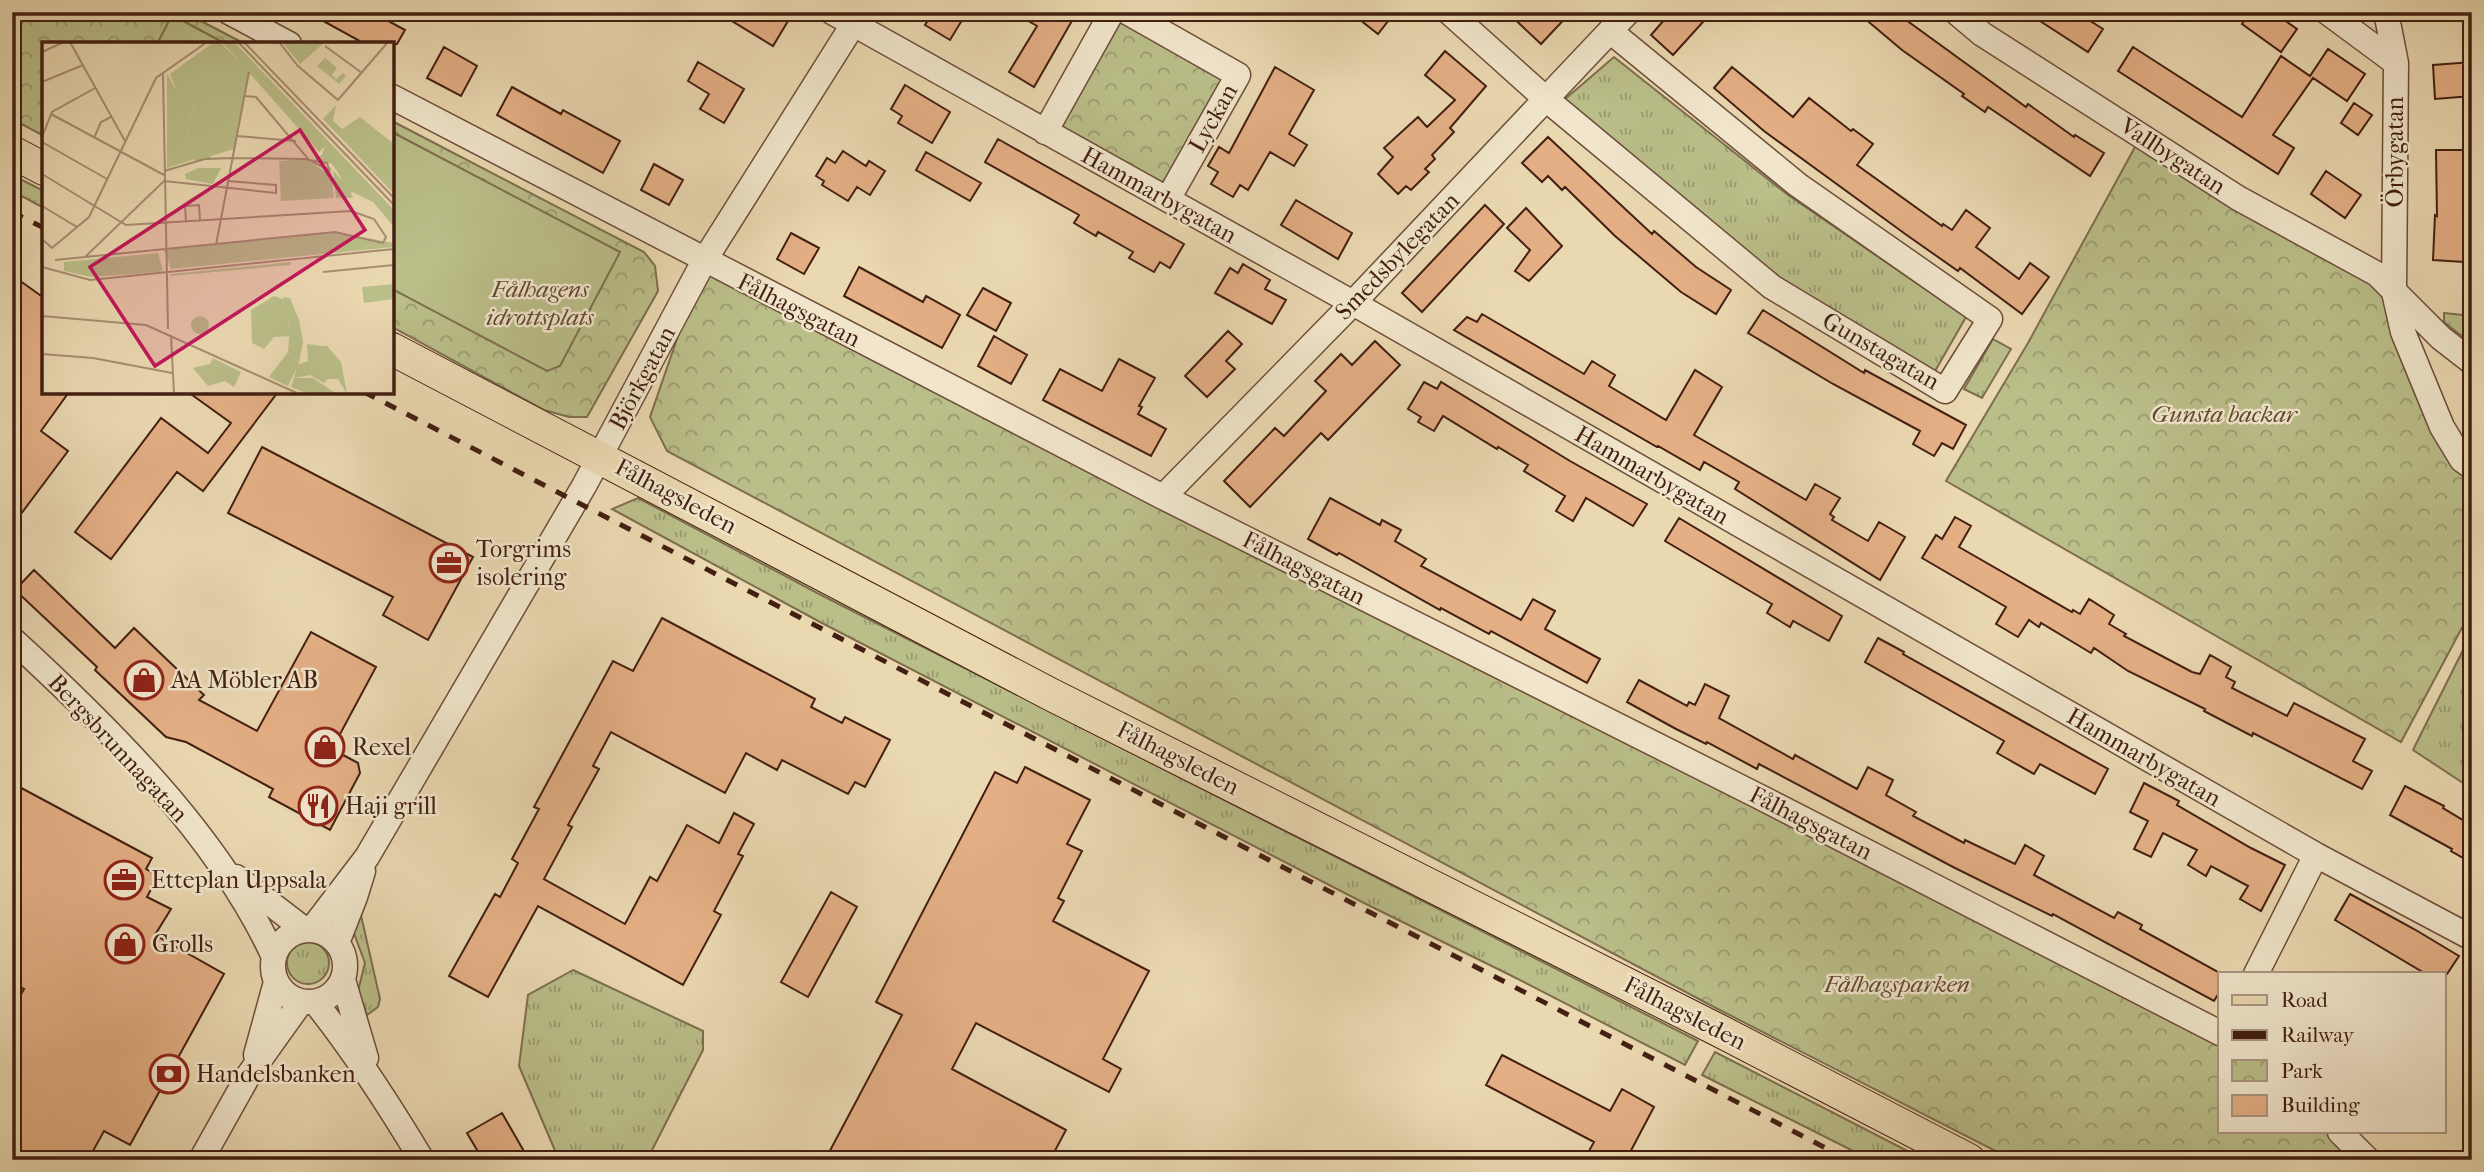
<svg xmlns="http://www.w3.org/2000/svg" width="2484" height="1172" font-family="'IM FELL French Canon',serif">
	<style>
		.grass { fill: url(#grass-tufts); stroke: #7e6e4e; stroke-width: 2 }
		.park { fill: url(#park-crowns); stroke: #7e6e4e; stroke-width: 2 }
		.garden { fill: #babe89; stroke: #7e6e4e; stroke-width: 2 }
		.building { fill: #e4af85; stroke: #431f12; stroke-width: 2 }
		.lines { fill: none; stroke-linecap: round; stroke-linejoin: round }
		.minor-casing { stroke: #6d4d3a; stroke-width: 27 }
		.major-casing { stroke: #431f12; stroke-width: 34 }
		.minor { stroke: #f1e6cc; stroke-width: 24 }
		.major { stroke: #ead8b1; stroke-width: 32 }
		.rail { stroke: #431f12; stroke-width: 5; stroke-dasharray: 12 12; stroke-linecap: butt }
		.labels { text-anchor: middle; stroke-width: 5; stroke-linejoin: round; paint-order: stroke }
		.street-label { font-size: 24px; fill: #431f12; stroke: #f1e6cc }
		.park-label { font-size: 24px; font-style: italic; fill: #614730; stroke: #f1e6cc }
		.poi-label { font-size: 24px; fill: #431f12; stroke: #f1e6cc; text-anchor: start }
		.inset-road { fill: none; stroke: #a78e71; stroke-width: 2 }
		.view { fill: #c2185b; fill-opacity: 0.15; stroke: #c2185b; stroke-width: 3.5 }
		.inset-edge { fill: none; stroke: #431f12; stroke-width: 3.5 }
	</style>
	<defs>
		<pattern id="grass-tufts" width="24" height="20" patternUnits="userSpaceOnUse" patternTransform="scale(1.75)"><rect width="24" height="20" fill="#babe89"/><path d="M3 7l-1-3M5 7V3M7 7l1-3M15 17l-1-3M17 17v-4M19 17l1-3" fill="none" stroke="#999a6f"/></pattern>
		<pattern id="park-crowns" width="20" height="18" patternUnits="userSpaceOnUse" patternTransform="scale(1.75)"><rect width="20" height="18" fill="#babe89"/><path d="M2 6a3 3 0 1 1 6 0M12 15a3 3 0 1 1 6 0" fill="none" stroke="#999a6f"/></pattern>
	</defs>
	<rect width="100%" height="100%" fill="#ead8b1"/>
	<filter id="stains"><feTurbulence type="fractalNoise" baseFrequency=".00286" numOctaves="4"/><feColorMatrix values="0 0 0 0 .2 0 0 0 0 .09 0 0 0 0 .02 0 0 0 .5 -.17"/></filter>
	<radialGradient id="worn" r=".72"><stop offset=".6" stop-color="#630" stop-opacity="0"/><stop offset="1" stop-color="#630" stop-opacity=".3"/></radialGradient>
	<!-- grass -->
	<path class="grass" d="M1614,57L1788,195L1966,317L1935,371L1779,279L1564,100Z
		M12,175L44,191V208L12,191Z
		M2444,313L2472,316V344L2444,322Z
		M1993,339L2011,349L1982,398L1964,389Z
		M638,498L821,595L1698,1041L1685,1065L1512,976L1364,903L820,622L612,509Z
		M2472,632V789L2413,750Z
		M360,911L380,999L378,1007L367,1015L358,991L365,963L352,928Z
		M287 963a21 21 0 1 1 42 0a21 21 0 1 1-42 0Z
		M573,970L703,1031V1050L647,1160H559L519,1066L528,995Z
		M1715,1052L1925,1160H1871L1702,1075Z"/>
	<!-- park -->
	<path class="park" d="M12,12H184L245,44H44V136L12,119Z
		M1112,12L1238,75L1168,199L1045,132Z
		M392,121L644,252L655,266L658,291L587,417H569L544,410L392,327Z
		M2141,136L2377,274L2472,467V609L2401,742L1946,481L2028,343Z
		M704,261L2220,1033V1132H2340L2368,1160H2013L1714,1007L667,451L650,417Z"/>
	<!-- garden -->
	<path class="garden" d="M172,15L226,44H157Z
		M392,132L620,252L560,366L547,371L392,289Z"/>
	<!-- building -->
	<path class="building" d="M307,12H372L405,30L397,44H365Z
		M717,12H773L788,21L773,46Z
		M933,12H967L950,40L925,25Z
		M1013,12H1077L1034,87L1009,72L1037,26Z
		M1350,12H1395L1378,34Z
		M1507,12H1571L1541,44Z
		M1671,12H1712L1673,55L1651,35Z
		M1857,12H1895L2026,107L2028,104L2074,137L2075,135L2104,153L2090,176L1988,107L1985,112L1962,96L1964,94L1902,50Z
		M2026,12H2076L2103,29L2088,52Z
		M2250,12H2273L2297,29L2281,52L2242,24Z
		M444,47L477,66L461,96L427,78Z
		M2133,47L2242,117L2281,56L2310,76L2328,49L2365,74L2347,101L2313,78L2273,135L2294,148L2278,174L2118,71Z
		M1445,51L1486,86L1450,128L1454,132L1432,155L1435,159L1425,169L1429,172L1411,190L1406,186L1398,194L1378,174L1393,157L1384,148L1418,117L1427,127L1455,100L1425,75Z
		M698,62L744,89L724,123L700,109L709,94L688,81Z
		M2472,62V96L2435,99L2433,65Z
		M1275,67L1314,90L1289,134L1307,145L1294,166L1270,152L1248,190L1240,185L1233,197L1211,184L1218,172L1208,166L1219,147L1229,153Z
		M1732,67L1793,117L1809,98L1851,131L1853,129L1873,144L1857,165L1942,226L1943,224L1952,230L1966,210L1990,228L1976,247L2019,279L2030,263L2049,277L2022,314L1960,268L1958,271L1908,236L1764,131L1714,88Z
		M905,85L950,112L932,143L898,123L902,116L891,109Z
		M512,87L561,114L563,110L620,141L603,173L497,115Z
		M2354,103L2372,115L2358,135L2341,123Z
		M1548,137L1652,234L1654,231L1696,267L1731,290L1716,314L1681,292L1615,236L1565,187L1562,190L1548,176L1542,182L1522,163Z
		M998,139L1184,244L1170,268L1160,262L1154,272L1129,258L1133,252L1098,232L1096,236L1074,223L1079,215L985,162Z
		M2436,150H2466V230H2472V256H2465L2464,262L2433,260L2435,215L2437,216Z
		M843,151L866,166L869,161L885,171L870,195L857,187L848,201L822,185L824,181L816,176L827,158L835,163Z
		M926,152L981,183L970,201L916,170Z
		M654,164L683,180L669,205L641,190Z
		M2326,171L2361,195L2345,218L2311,194Z
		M1296,200L1352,233L1338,259L1281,225Z
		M1485,205L1504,224L1422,312L1402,293Z
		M1526,208L1562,246L1529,281L1515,271L1530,250L1507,228Z
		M791,233L819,248L804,274L777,259Z
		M1243,264L1270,280L1265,289L1286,300L1272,324L1215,293L1230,268L1238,273Z
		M859,267L923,302L926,296L960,315L942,348L844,296Z
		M12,275L44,298V392H69L41,431L68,451L12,526Z
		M983,288L1011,303L996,331L967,315Z
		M1763,310L1864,373L1865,370L1966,425L1953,449L1942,443L1934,456L1913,444L1920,431L1833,384L1748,333Z
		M1482,314L1584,374L1592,361L1615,375L1609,386L1666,420L1695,370L1722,387L1694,435L1806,500L1815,484L1840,498L1830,514L1834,517L1832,520L1868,541L1879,522L1905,537L1880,580L1735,489L1739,482L1704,462L1700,470L1658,446L1657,447L1454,330L1467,317L1477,322Z
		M1228,331L1242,344L1226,361L1235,369L1207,397L1185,376Z
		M994,336L1027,355L1011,384L978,366Z
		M1375,341L1400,365L1328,440L1321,433L1250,507L1224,481L1275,428L1284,436L1326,391L1315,381L1341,354L1352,365Z
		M1119,359L1155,378L1139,406L1142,407L1138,414L1166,429L1151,456L1043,400L1060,369L1102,391Z
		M1424,382L1437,389L1441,382L1570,461L1647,504L1633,526L1586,498L1573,521L1556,511L1565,496L1524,471L1528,465L1498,447L1497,449L1443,416L1434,431L1418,422L1421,417L1408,409Z
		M188,392H278L203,491L177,472L111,559L75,532L161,418L208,453L231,423Z
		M262,447L473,557L428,640L383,615L393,597L228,513Z
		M1330,498L1380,525L1382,520L1401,530L1395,541L1426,559L1421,566L1521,620L1533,599L1555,611L1545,629L1600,659L1587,683L1491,631L1489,634L1441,608L1440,610L1339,553L1337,555L1308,539Z
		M1955,517L1971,526L1959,547L2072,612L2073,610L2080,614L2089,599L2114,615L2109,624L2126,634L2124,636L2192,672L2200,674L2210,655L2231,667L2226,677L2235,682L2232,688L2287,716L2294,703L2365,739L2353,761L2372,771L2362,789L2253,733L2252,736L2204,711L2205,709L2128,671L2094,648L2091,653L2041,623L2039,627L2029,620L2018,637L1996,624L2006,607L1922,558L1936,535L1942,539Z
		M1679,518L1842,616L1829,641L1793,621L1790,627L1780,621L1767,613L1772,604L1665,541Z
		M34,570L115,648L134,628L204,695L199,700L257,731L311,632L376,667L332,749L358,763L360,773L330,830L269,797L273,789L186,742L166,737L95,670L97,667L15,590Z
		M662,618L815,699L811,707L842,723L845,717L890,740L865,787L855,782L848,794L782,760L777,770L746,753L725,793L611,732L593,766L599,769L568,825L572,827L544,879L625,924L650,877L657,881L687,825L719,843L734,813L754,824L738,854L743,856L714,911L721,915L683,985L538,906L488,997L449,976L495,894L500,897L518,863L512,859L539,809L534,807L613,661L633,671Z
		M1878,638L1904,652L1903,654L2108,769L2095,794L2040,764L2034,774L1997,753L2004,741L1865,662Z
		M1639,680L1687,706L1689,702L1695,705L1705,684L1729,696L1719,718L1793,759L1795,755L1857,789L1868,767L1893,780L1886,795L1916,812L1913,816L1964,843L1965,840L2015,864L2025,845L2044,856L2034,875L2114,918L2118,912L2142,925L2140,929L2220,973V991L2214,1001L2053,914L2052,916L1953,867L1759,764L1757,769L1707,742L1706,744L1676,729L1627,702Z
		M1025,767L1090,800L1067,844L1082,851L1058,898L1064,901L1053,921L1149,971L1103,1059L1121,1069L1109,1092L976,1023L952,1069L1066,1130L1050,1160H825L902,1015L876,1002L995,772L1017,783Z
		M12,783L152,858L146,869L158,876L147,897L171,909L155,935L224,974L130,1145L104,1131L88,1160H12V1011L24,989L12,983Z
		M2144,783L2179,801L2177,805L2251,848L2285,865L2261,911L2240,899L2248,886L2211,866L2206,876L2188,865L2197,850L2163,833L2151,857L2134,849L2148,821L2130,812Z
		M2405,786L2444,806L2443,808L2468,823L2472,816V863L2451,851L2452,849L2390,815Z
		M831,892L857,907L808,997L781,982Z
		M2350,894L2414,929L2459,956L2447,974H2426L2335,920Z
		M1502,1055L1610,1111L1622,1089L1654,1107L1626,1160H1584L1594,1142L1486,1085Z
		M502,1113L529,1160H483L467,1133Z"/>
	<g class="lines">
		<defs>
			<path id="minor" d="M229,12L289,44
				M832,12L1353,303L2316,855L2472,938
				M1127,12L1238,75L1168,199
				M1449,12L1546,99L1772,287L1945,391L1990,319L1798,185L1610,31
				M1956,12L1982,34L2238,198L2377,274L2441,338L2472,362
				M2327,12L2396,63
				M2386,12L2396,63L2394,292L2403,332L2442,427L2462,460L2472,467
				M392,97L1163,497L1762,798L2220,1033
				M1045,132L1112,12
				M1163,497L1353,303L1628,12
				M12,639C109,728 219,836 274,957
				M236,877L305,930
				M312,929L367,857L584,486L704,261L861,12
				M273 966a36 36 0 1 1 72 0a36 36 0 1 1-72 0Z
				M337,943L355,897L363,871
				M2256,974L2316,855
				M343,980L366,1058
				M315,1002C355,1052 389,1105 422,1160
				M256,1055L276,982
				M2340,1132L2368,1160
				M201,1160L248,1076L301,1002"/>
			<path id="major" d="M12,152L44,169
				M392,349L1050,694L1718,1030L1969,1160"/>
		</defs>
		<!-- minor casing -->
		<use href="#minor" class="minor-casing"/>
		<!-- major casing -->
		<use href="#major" class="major-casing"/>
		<!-- minor -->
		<use href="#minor" class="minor"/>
		<!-- major -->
		<use href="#major" class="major"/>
		<!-- rail -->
		<path class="rail" d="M12,212L44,228
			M364,392L1849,1160"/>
	</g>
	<!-- icons -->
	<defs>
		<symbol id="office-ring" viewBox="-11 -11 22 22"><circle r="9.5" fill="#f1e6cc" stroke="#8f2418" stroke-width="1.5"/><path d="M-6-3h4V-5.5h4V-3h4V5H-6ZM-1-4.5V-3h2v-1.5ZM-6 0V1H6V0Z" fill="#8f2418"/></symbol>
		<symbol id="shop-ring" viewBox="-11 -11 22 22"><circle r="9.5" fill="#f1e6cc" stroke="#8f2418" stroke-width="1.5"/><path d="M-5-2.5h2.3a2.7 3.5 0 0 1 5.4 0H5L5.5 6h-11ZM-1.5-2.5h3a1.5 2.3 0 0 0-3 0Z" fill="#8f2418"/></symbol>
		<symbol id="restaurant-ring" viewBox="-11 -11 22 22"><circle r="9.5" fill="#f1e6cc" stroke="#8f2418" stroke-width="1.5"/><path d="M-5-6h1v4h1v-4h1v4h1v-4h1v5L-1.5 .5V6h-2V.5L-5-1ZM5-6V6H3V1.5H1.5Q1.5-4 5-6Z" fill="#8f2418"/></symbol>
		<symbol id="bank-ring" viewBox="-11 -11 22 22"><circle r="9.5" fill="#f1e6cc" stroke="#8f2418" stroke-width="1.5"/><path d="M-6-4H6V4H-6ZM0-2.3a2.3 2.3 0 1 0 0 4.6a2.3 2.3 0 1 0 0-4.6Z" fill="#8f2418"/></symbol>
	</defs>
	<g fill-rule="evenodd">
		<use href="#office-ring" x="427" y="541" width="44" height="44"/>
		<use href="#shop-ring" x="122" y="658" width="44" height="44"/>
		<use href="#shop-ring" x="303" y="725" width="44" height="44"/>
		<use href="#restaurant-ring" x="296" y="784" width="44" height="44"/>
		<use href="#office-ring" x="102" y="858" width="44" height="44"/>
		<use href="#shop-ring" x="103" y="922" width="44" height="44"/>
		<use href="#bank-ring" x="147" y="1052" width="44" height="44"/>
	</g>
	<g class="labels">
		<!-- street labels -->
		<g class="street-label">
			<text transform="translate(1213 118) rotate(-61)" y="8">Lyckan</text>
			<text transform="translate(2395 152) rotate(-90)" y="8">Örbygatan</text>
			<text transform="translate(2173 156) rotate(33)" y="8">Vallbygatan</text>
			<text transform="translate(1159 195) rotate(29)" y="8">Hammarbygatan</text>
			<text transform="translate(1397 256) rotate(-46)" y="8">Smedsbylegatan</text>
			<text transform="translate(799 310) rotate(27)" y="8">Fålhagsgatan</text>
			<text transform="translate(1881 351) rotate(30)" y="8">Gunstagatan</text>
			<text transform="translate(642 378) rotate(-62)" y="8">Björkgatan</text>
			<text transform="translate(1652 475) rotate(30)" y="8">Hammarbygatan</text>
			<text transform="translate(676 496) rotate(28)" y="8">Fålhagsleden</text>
			<text transform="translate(1304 568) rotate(27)" y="8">Fålhagsgatan</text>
			<text transform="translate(118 748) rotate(47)" y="8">Bergsbrunnagatan</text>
			<text transform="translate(2144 757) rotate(30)" y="8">Hammarbygatan</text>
			<text transform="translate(1178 758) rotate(27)" y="8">Fålhagsleden</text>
			<text transform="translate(1811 823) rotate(27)" y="8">Fålhagsgatan</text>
			<text transform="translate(1685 1013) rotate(27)" y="8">Fålhagsleden</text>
		</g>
		<!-- park labels -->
		<g class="park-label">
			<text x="540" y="297">Fålhagens<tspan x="540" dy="28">idrottsplats</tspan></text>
			<text x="2224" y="422">Gunsta backar</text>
			<text x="1897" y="992">Fålhagsparken</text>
		</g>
		<!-- poi labels -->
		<g class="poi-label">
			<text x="476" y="557">Torgrims<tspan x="476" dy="28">isolering</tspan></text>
			<text x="171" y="688">AA Möbler AB</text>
			<text x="352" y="755">Rexel</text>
			<text x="345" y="814">Haji grill</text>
			<text x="151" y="888">Etteplan Uppsala</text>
			<text x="152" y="952">Grolls</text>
			<text x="196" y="1082">Handelsbanken</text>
		</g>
	</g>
	<!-- overview -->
	<g transform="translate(42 42)">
		<rect width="352" height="352" fill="#ead8b1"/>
		<path d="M180,0H192L352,168V185L331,160L308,149L311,156H294L291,128L300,139L297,132L290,122L272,117L280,113L283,104L277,110ZM283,16L295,26L290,33L294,37L301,31L304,34L297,42L275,24ZM294,63L291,79L300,87L318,75L352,102V152L281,77ZM156,126H179L171,142L144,137L143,132ZM249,220V223L128,234L129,232ZM241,255L248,256L257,278L261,300L257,321L246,310L248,286ZM149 283a9 9 0 1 1 18 0a9 9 0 1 1-18 0ZM279,304H285L299,320L305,352L296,337H283L292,330ZM252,336H271L295,352H267L249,345Z" fill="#babe89"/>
		<path d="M155,88L163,98L169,116L153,119L148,104ZM232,254L243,258L249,294L232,295L222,307L210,301L209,268ZM265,302L279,304L294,327L282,341L268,333L252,336L255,323L266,319Z" fill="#babe89"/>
		<path d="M240,0H283L258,22ZM125,32L135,49L154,52L145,94L153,117L125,126ZM264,117L282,129L289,125L292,156L239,159L237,119ZM293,190L352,201V205L129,227L122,208ZM116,211L121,228L117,230L49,235L22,229V220ZM352,242V257L322,261L320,245ZM171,316L199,330L192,345L183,339L166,344L151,326L168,322Z" fill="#babe89"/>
		<path d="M172,0H178L207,30L192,107L169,114L155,89L148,104L145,94L154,52L135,49L128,32ZM320,78L350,104L335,122L304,96ZM114,212L115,226L65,231L63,217ZM246,310L257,321L246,344L227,335Z" fill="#babe89"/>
		<path class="inset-road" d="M28,0L83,99M196,0L352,163M202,0L352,156M237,0L256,24L296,58L346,0M283,4L320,31M0,10L22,0M121,32L126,287M0,40L41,23M9,72L122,133M195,94L254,99M0,95L10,70L53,46M52,96L59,80L69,75M0,100L65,137M122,129L163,117L191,116L264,117L267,118L285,121L287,128L267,118L214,55L202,54M0,132L84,183L309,169L332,177L344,195L341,201L293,190L13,218M0,164L35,185M144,179L143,164L157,163L158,178M0,197L10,206L47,175L114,36L165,0M174,203L207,30M43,215L122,139L234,151V143L186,139M0,225L48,238L352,207M281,230L352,223M0,274L104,283L257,352M129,293L132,352M0,312L51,316L130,331"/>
		<path class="view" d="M258,88L323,188L113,324L48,225Z"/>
		<rect width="352" height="352" class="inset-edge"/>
	</g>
	<!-- margin -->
	<rect width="2484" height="1172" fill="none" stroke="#ead8b1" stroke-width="42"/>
	<rect x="14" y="14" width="2456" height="1144" fill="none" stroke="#431f12" stroke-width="3.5"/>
	<rect x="21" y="21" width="2442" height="1130" fill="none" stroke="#431f12" stroke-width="2"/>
	<!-- legend -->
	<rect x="2218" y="972" width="228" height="161" fill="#f1e6cc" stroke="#ab9682" stroke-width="2"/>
	<rect x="2232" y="995" width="35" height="10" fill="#ead8b1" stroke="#ab9682" stroke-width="2"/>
	<text x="2281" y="1007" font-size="21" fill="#431f12">Road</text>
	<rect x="2232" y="1030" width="35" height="10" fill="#431f12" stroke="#ab9682" stroke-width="2"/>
	<text x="2281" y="1042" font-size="21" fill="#431f12">Railway</text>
	<rect x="2232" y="1060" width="35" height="21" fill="url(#park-crowns)" stroke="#ab9682" stroke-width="2"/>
	<text x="2281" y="1078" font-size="21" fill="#431f12">Park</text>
	<rect x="2232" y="1095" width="35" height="21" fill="#e4af85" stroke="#ab9682" stroke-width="2"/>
	<text x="2281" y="1112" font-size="21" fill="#431f12">Building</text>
	<rect width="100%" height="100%" filter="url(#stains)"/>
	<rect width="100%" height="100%" fill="url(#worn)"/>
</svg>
